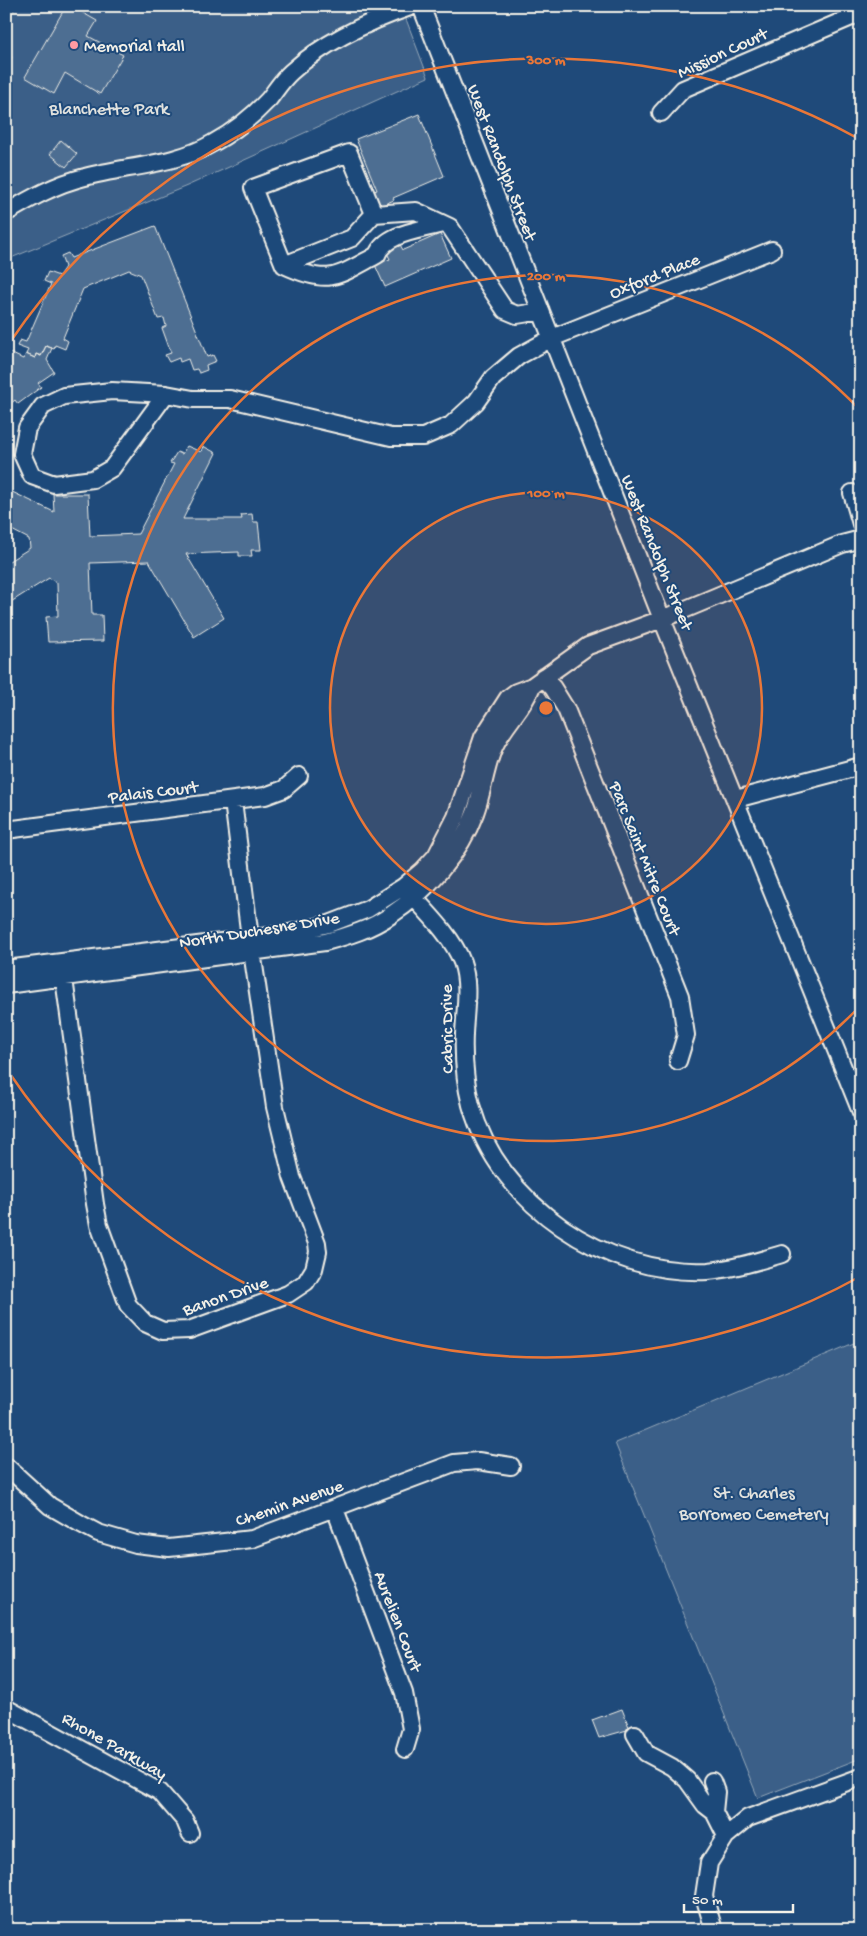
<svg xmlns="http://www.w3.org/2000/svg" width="867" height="1936" font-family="'Gochi Hand',sans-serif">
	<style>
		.green { fill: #3a5f88; stroke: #97a8b8 }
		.building { fill: #4d6e92; stroke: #f4f1e8 }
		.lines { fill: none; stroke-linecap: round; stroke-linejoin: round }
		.minor-casing { stroke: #f4f1e8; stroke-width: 20 }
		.minor { stroke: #1f4a7a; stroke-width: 16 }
		.ring { fill: none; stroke: #ea7738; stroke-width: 2.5 }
		.poi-dot { fill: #ff9aa2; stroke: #1f4a7a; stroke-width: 2 }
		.labels { text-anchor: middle; stroke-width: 4; stroke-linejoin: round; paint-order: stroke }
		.poi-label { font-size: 18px; fill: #f4f1e8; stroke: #1f4a7a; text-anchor: start }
		.street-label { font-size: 18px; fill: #f4f1e8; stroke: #1f4a7a }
		.park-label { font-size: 18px; fill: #e1e2de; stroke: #1f4a7a }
		.centre { fill: #ea7738; stroke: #1f4a7a; stroke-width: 2.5 }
		.ring-label { font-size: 15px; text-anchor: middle; font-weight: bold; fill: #ea7738; stroke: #1f4a7a; stroke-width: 4; stroke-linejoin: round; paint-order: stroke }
	</style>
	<rect width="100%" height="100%" fill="#1f4a7a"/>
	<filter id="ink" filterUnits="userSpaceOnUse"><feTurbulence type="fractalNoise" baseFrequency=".02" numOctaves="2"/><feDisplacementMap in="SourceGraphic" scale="10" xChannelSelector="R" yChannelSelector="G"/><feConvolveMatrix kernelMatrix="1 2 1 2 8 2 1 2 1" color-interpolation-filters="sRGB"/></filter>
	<g filter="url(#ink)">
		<!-- green -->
		<path class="green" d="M6,6H401L428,77L187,186L6,260Z
			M861,1340V1758L758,1798L615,1443Z"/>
		<!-- building -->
		<path class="building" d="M6,6H16L7,21H6Z
			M66,6H71L97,21L88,36L123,55L100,94L65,73L54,94L25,77Z
			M6,54L12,57L6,68Z
			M419,114L444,176L393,198L394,200L380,206L374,191L377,190L356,139Z
			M61,140L77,154L66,167L50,154Z
			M155,226L207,357L213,355L216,361L206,365L207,370L199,373L197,369L192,370L188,359L180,362L179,358L169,362L165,355L171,353L162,328L166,326L164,318L158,319L141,275L129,270L83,289L63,338L68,341L65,349L55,345L54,349L46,346L41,356L36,354L35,358L26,354L28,350L17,346L20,340L26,342L51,284L44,281L48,272L59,276L65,267L61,256L68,253L71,258Z
			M440,234L451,258L385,287L375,265L390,259L384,247L398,241L403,250Z
			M46,346L52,348L47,360L54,372L38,383L41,387L18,404L15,400L6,407V354L8,352L23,359L26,354L35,358L36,354L41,356Z
			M187,446L201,452L203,446L216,453L183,519H242L241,515L252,514L253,522H258L261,550H251L252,556H239V552L186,554L224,618L194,637L149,561L90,563L92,615H102L103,641L48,642L46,617L58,616L57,583L49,578L6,605V563L30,548L29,539L6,527V489L54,512L53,494H88L90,536L138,534L174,464L170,463L177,452L182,454Z
			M622,1709L629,1727L627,1730L599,1738L592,1720Z"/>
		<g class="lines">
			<defs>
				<path id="minor" d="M421,6L662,619L861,1112
					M661,113L683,89L861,13
					M6,213C31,198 56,184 85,177C126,166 176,165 213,143C233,132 253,116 269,99C276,90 282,80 291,72C325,41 369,21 413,6
					M374,214L349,153L253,188L284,265L352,238L374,214L416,211L450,227L505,310L517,315L541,311
					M284,265C329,286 336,277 377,255C385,233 421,230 442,224
					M166,394L112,468L93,479L54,484L32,476L22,454L27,428L43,406L64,396L112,391L166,394L193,399H230L391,437H423L451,425L476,402L493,378L519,356L552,338L772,250
					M852,493L861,524
					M543,677L553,688L566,709L680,996L686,1035L678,1061
					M736,799L861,766
					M6,830L265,796L284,789L299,776
					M407,890C425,910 453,937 462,962C470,985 465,1010 464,1034C463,1057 465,1082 471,1105C499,1205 606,1276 708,1271C733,1269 758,1261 782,1254
					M62,964L95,1204L99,1225L128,1305L145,1323L163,1331L189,1330L288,1294L306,1282L314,1269L318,1252L317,1243L292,1177L275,1107L250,938L233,801
					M6,969L285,934L329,924L368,909L403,887L423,870L436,856L456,817L483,737L508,698L516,692L532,686L588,646L662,619L842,544L861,539
					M6,985L325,942C348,936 371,929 391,915C426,892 461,852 475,813C483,792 485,768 494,747C504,725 523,709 532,686
					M6,1466L50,1506L81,1524L98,1533L136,1544L169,1548L252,1539L454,1463L478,1461L511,1466
					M335,1509L404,1693L411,1729L405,1749
					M6,1708L160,1792L185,1821L190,1833
					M635,1734L646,1753L672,1767L687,1780L705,1805L714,1812L726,1836
					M712,1781L716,1792L714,1812
					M714,1930L704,1896L709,1863L726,1836L748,1818L861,1777"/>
			</defs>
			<!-- minor casing -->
			<use href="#minor" class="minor-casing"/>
			<!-- minor -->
			<use href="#minor" class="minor"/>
		</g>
	</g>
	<!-- distance rings -->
	<circle cx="546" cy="708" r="216" fill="#ea7738" fill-opacity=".12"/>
	<g class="ring">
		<circle cx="546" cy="708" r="216"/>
		<path d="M860 1006A433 433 0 1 1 860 410"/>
		<path d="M861 1276A649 649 0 0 1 8 1071M8 345A649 649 0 0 1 861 140"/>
	</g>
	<!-- markers -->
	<circle class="poi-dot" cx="74" cy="45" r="5"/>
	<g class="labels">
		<!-- poi labels -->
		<g class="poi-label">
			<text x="84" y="51">Memorial Hall</text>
		</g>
		<!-- street labels -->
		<g class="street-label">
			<text transform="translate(722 52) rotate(-25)" y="6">Mission Court</text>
			<text transform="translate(503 162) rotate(69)" y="6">West Randolph Street</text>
			<text transform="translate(654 275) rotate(-22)" y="6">Oxford Place</text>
			<text transform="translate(658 552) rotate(68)" y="6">West Randolph Street</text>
			<text transform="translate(153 791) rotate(-7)" y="6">Palais Court</text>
			<text transform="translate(646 858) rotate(68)" y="6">Parc Saint Mitre Court</text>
			<text transform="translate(259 929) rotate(-9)" y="6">North Duchesne Drive</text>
			<text transform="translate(446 1029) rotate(-91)" y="6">Cabric Drive</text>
			<text transform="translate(225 1295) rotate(-19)" y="6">Banon Drive</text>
			<text transform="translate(289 1502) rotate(-19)" y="6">Chemin Avenue</text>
			<text transform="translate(399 1621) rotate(69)" y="6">Aurelien Court</text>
			<text transform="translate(115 1745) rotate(30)" y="6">Rhone Parkway</text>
		</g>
		<!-- park labels -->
		<g class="park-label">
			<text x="109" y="114">Blanchette Park</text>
			<text x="754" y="1498">St. Charles<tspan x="754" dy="21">Borromeo Cemetery</tspan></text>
		</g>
	</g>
	<circle cx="546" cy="708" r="8" class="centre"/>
	<g class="ring-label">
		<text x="546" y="64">300 m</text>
		<text x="546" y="280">200 m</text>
		<text x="546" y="497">100 m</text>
	</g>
	<!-- margin -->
	<rect width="867" height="1936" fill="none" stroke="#1f4a7a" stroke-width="25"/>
	<rect x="12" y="12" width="842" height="1911" fill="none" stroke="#f4f1e8" stroke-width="2" filter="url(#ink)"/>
	<!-- scale -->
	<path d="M684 1904v8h109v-8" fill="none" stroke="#f4f1e8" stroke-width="2.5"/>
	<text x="692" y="1904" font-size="15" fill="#f4f1e8" stroke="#1f4a7a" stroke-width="4" paint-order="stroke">50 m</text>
</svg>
